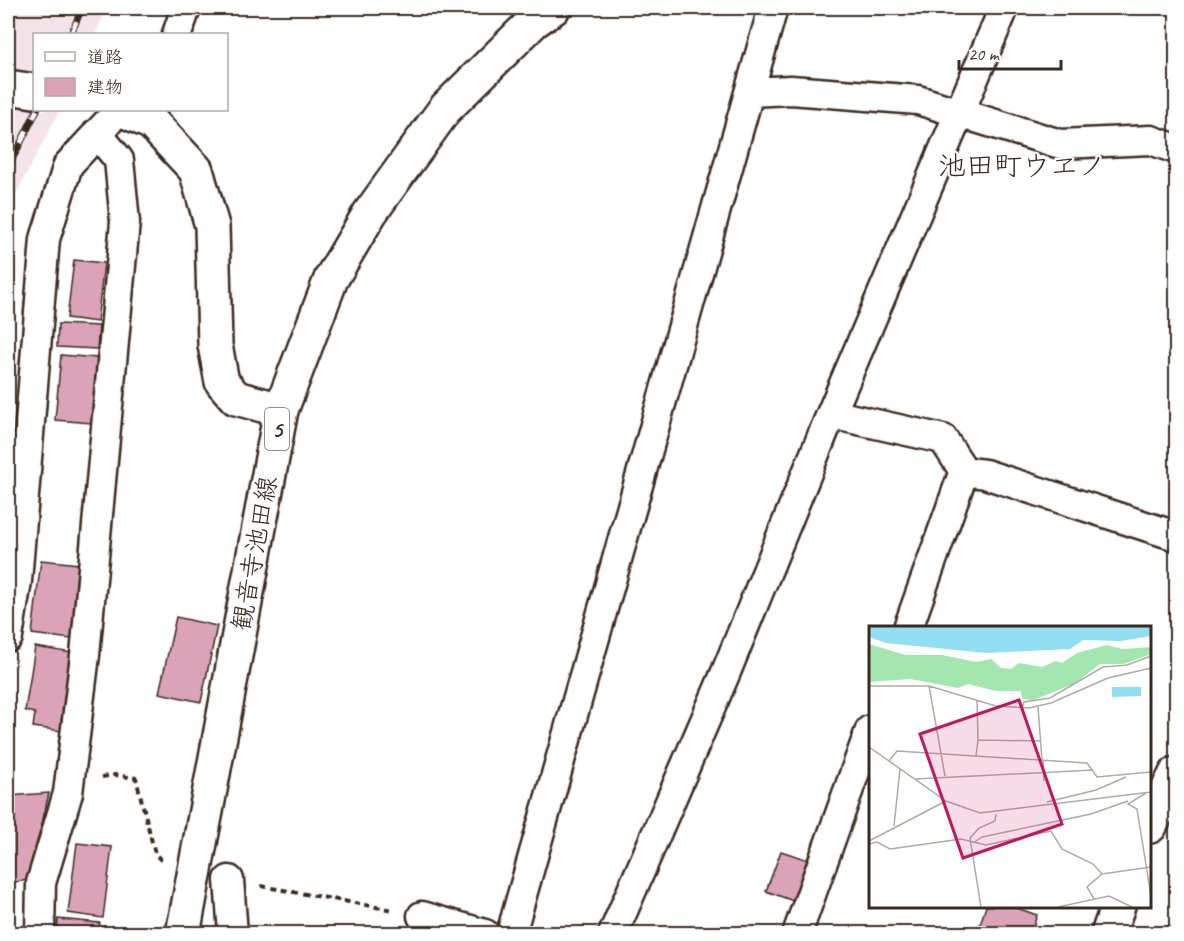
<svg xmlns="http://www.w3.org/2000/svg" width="1184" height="941" font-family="Caveat,'Klee One',sans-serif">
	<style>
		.built { fill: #f4e3e9 }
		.building { fill: #dba3b7; stroke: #3b2a1e; stroke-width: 1.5 }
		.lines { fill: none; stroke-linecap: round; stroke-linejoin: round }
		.street-casing { stroke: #3b2a1e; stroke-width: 33 }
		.secondary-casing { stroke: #3b2a1e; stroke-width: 38 }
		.primary-casing { stroke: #3b2a1e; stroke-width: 38 }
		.highway-casing { stroke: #3b2a1e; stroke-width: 38 }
		.path { stroke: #3b2a1e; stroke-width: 4; stroke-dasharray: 6 4.5; stroke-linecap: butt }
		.street { stroke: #fff; stroke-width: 28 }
		.secondary { stroke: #fff; stroke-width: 33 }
		.primary { stroke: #fff; stroke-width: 33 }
		.highway { stroke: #fff; stroke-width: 33 }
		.rail-casing { stroke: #3b2a1e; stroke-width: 7 }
		.rail { stroke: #fff; stroke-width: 4.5; stroke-dasharray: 14; stroke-linecap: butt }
		.labels { text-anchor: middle; stroke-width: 4.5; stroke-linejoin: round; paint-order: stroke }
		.shield { fill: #fff; stroke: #766a62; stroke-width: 1.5 }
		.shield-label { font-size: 24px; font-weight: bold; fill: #3b2a1e }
		.street-label { font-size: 26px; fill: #3b2a1e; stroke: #fff }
		.quarter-label { font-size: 28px; fill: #3b2a1e; stroke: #fff }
		.inset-road { fill: none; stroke: #b1aaa5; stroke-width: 1.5 }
		.view { fill: #c2185b; fill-opacity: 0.15; stroke: #c2185b; stroke-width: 3 }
		.inset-edge { fill: none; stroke: #3b2a1e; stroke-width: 3 }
	</style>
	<rect width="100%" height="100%" fill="#fff"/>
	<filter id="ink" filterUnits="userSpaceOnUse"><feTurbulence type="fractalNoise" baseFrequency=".0167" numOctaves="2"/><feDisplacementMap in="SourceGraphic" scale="12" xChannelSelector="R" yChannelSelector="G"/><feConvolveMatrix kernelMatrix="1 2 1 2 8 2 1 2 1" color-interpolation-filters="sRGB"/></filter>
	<g filter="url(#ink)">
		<!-- built -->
		<path class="built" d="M8,8H107L95,34H34V110H60L8,209Z"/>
		<!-- building -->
		<path class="building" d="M74,260L104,263L97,322L67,318Z
			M58,324L99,326L97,349L57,347Z
			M61,355L97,358L92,423L55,420Z
			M41,560L79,564L71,639L32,634Z
			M176,617L217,626L201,702L159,693Z
			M35,647L73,653L61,731L33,727L35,713L25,711Z
			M49,793L29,880L8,883V796Z
			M77,843L112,847L103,918L68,913Z
			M781,851L811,861L796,902L766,891Z
			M986,906H1011L1037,915L1031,934H977Z
			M58,919L100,923L98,934H57Z"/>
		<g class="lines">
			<defs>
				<path id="street" d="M177,34L186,8
					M750,92L791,90L918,100L1060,144L1151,140L1176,149
					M831,414L943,439L964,471L908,628
					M964,471L985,474L1176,536
					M8,637L17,581L45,239L68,165L109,121
					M229,880L233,934
					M422,916L485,934
					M40,934L41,883L68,793L85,655L125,222L119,160L97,133
					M511,934L773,8
					M613,934L726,672L831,414L1004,8
					M797,934L870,730"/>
				<path id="secondary" d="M8,87L34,91
					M123,110L152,123L196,170L212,226L215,345L222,382L236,398L281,410"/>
				<path id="primary" d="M183,934L281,410L331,279L370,213L445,109L534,21L553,8"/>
				<path id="highway" d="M1150,826L1176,774
					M1108,934L1118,906"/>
			</defs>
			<!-- street casing -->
			<use href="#street" class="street-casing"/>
			<!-- secondary casing -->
			<use href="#secondary" class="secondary-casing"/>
			<!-- primary casing -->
			<use href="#primary" class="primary-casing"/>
			<!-- highway casing -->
			<use href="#highway" class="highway-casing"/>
			<!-- path -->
			<path class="path" d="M102,777L115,775L136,778L155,854L163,862
				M261,886L393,910"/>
			<!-- street -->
			<use href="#street" class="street"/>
			<!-- secondary -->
			<use href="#secondary" class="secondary"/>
			<!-- primary -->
			<use href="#primary" class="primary"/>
			<!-- highway -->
			<use href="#highway" class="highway"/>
			<defs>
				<path id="rail" d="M71,34L82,8
					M8,168L37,110"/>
			</defs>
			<!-- rail casing -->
			<use href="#rail" class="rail-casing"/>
			<!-- rail -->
			<use href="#rail" class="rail"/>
		</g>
	</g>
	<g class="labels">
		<!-- shield labels -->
		<rect class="shield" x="265" y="408" width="24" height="42" rx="4.5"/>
		<g class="shield-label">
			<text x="277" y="437">5</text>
		</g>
		<!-- street labels -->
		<g class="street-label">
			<text transform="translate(254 553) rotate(-80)" y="9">観音寺池田線</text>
		</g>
		<!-- quarter labels -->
		<g class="quarter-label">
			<text x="1022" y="175">池田町ウヱノ</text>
		</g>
	</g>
	<!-- overview -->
	<g transform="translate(869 626)">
		<rect width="282" height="282" fill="#fff"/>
		<path d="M0,18L36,29H73L107,36L122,33L132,42L142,43L150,37L173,41L187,35L193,37L208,27L238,19L253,23L282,21V28L255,38H231L205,58L164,74L153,73L152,65H127L99,58L89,62L41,53L0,56Z" fill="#a3e6b0"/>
		<path d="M0,1H282V10L252,15L214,14L201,23L118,27L17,17L0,11ZM243,61H272V70L243,71Z" fill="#92def2"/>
		<path class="inset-road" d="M0,60H60L127,80L160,82L182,77L239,52L282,42M60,60L76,150M108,74L109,114M169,81L173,134M153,82L155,76L181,72L234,41L258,39L282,30M0,121L77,175L111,187L282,166M107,130L109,114L171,115M20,135L28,125L218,137L228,151L282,146M174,135L175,155M46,153L224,144M277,167L259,178L268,183L282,270M178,176L227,164L257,151M25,200L31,143M0,215L77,175M104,217L113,211L222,188L259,175M0,218L8,216L21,223L92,213L117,219L182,205L193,223L224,238L233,248M225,273L218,261L233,248L282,241M112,281L101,212L110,202L126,195L127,188M189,281L240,270L263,281"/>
		<path class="view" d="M150,74L193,198L94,232L51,108Z"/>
		<rect width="282" height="282" class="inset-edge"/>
	</g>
	<!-- margin -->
	<rect width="1184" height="941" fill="none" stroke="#fff" stroke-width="30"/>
	<rect x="15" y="15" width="1154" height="911" fill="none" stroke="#3b2a1e" stroke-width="2" filter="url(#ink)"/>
	<!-- legend -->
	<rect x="33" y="33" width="195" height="78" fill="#ffffff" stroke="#b1aaa5" stroke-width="1.5"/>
	<rect x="45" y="52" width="30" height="9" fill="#ffffff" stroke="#b1aaa5" stroke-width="1.5"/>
	<text x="87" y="63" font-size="18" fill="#3b2a1e">道路</text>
	<rect x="45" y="78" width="30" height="18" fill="#dba3b7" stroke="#b1aaa5" stroke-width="1.5"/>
	<text x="87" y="93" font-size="18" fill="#3b2a1e">建物</text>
	<!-- scale -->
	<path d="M959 60v9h102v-9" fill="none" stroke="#3b2a1e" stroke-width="3"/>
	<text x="968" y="60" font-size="18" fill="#3b2a1e" stroke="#ffffff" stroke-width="4.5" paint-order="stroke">20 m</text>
</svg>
